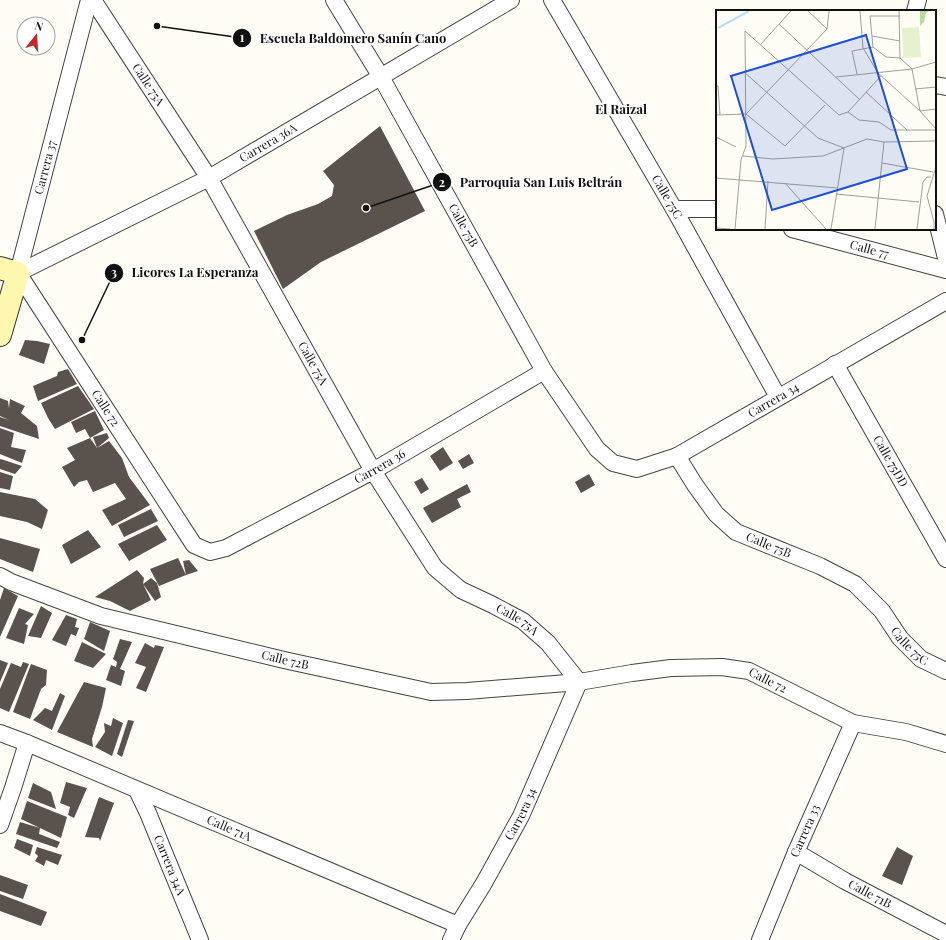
<svg xmlns="http://www.w3.org/2000/svg" width="946" height="940" font-family="'Playfair Display',serif">
	<style>
		.building { fill: #5a524d }
		.lines { fill: none; stroke-linecap: round; stroke-linejoin: round }
		.street-casing { stroke: #444; stroke-width: 18 }
		.secondary-casing { stroke: #333; stroke-width: 24 }
		.street { stroke: #fff; stroke-width: 16 }
		.secondary { stroke: #fff6b0; stroke-width: 22 }
		.labels { text-anchor: middle; stroke-width: 4; stroke-linejoin: round; paint-order: stroke }
		.street-label { font-size: 12px; fill: #111; stroke: #fff }
		.neighbourhood-label { font-size: 13px; font-weight: bold; fill: #111; stroke: #fff }
		.inset-river { fill: none; stroke: #b9e0f7; stroke-width: 2 }
		.inset-road { fill: none; stroke: #a09f9a; stroke-width: 1 }
		.view { fill: #1d4ed8; fill-opacity: 0.15; stroke: #1d4ed8; stroke-width: 2 }
		.inset-edge { fill: none; stroke: #111; stroke-width: 2 }
		.leader { fill: none; stroke: #111; stroke-width: 1.5 }
		.callout-dot { fill: #111; stroke: #fff; stroke-width: 1.5 }
		.mark-label { font-size: 12px; text-anchor: middle; font-weight: bold; fill: #fff }
		.callout-label { font-size: 13px; text-anchor: middle; font-weight: bold; fill: #111; stroke: #fff; stroke-width: 4; stroke-linejoin: round; paint-order: stroke }
	</style>
	<rect width="100%" height="100%" fill="#fffdf5"/>
	<!-- building -->
	<path class="building" d="M380,126L425,211L321,262L283,289L254,231L287,215L318,204L332,196L334,185L323,171Z
		M25,340L37,341L50,344L44,364L19,355Z
		M68,369L77,384L38,401L33,386L57,376L58,372Z
		M78,386L94,409L55,429L48,418L41,403Z
		M0,398L8,401L9,408L10,399L25,406L21,413L37,426L39,439L0,426V417L9,420L0,416Z
		M95,411L104,430L90,438L85,429L76,433L71,422Z
		M0,428L14,433L11,447L26,450L22,463L0,454Z
		M107,433L109,438L97,448L93,437Z
		M90,438L97,448L109,441L122,458L129,477L150,505L112,526L102,510L126,499L115,483L93,492L87,480L79,482L74,487L62,467L75,460L67,448Z
		M443,447L453,463L440,471L430,456Z
		M469,454L474,463L463,469L458,461Z
		M0,459L4,460L22,466L15,474L0,469Z
		M0,472L13,476L10,490L0,488Z
		M589,474L595,485L581,493L575,482Z
		M422,478L429,489L421,494L414,482Z
		M467,484L471,492L457,499L461,507L432,523L423,508Z
		M0,492L35,499L48,510L42,529L27,522L0,516Z
		M151,509L158,521L124,537L118,525Z
		M157,525L167,540L129,561L118,544Z
		M88,530L101,547L71,564L62,545Z
		M0,538L40,549L33,572L0,559Z
		M178,558L186,575L159,586L150,569Z
		M189,560L198,571L186,575L183,561Z
		M137,570L144,578L143,584L151,578L157,583L161,597L155,601L143,584L151,600L130,611L110,601L95,597Z
		M4,588L18,596L0,637V600Z
		M41,606L52,613L41,638L28,636Z
		M19,608L34,614L25,624L28,625L24,644L6,638Z
		M66,615L77,619L75,627L79,628L76,636L71,634L66,646L52,640Z
		M90,622L110,631L104,651L84,639Z
		M120,639L132,642L120,669L125,671L121,686L106,680L111,665L116,667L117,662L113,659Z
		M82,642L106,654L93,668L74,661Z
		M145,643L154,648L155,645L164,647L146,692L136,688L146,667L135,663Z
		M0,660L8,663L0,682Z
		M23,662L29,664L9,712L0,708V689L11,663L21,667Z
		M31,664L47,670L46,685L41,689L30,719L13,712Z
		M84,682L106,688L102,707L92,739L93,747L57,732Z
		M60,693L65,696L52,730L33,720L45,708L52,711Z
		M113,718L123,723L112,756L95,747L105,732L104,723L111,726Z
		M128,720L134,721L122,757L117,754Z
		M66,782L87,788L74,818L68,815L70,807L60,803Z
		M33,783L51,792L56,809L28,798Z
		M99,797L114,803L100,841L99,838L85,837Z
		M27,801L67,817L61,838L21,819Z
		M20,822L40,828L39,834L60,842L57,848L16,834Z
		M17,839L33,845L30,856L14,848Z
		M37,847L62,855L58,865L46,860L44,866L35,861L38,856L35,853Z
		M897,847L913,856L902,885L882,876Z
		M0,875L28,885L23,899L0,891Z
		M0,894L47,912L41,926L0,911Z"/>
	<g class="lines">
		<defs>
			<g id="street">
				<path id="s1" d="M93,0L209,178L373,471L435,568L461,590L491,604L523,621L548,643L579,682"/>
				<path id="s2" d="M334,0L381,77L544,371L597,449L613,463L637,469L677,456L946,301"/>
				<path id="s3" d="M552,0L674,209L778,397"/>
				<path d="M915,11L918,0"/>
				<path d="M935,85L946,87"/>
				<path d="M674,209H717"/>
				<path d="M935,214L946,258"/>
				<path id="s4" d="M792,229L946,270"/>
				<path id="s5" d="M18,273L194,545L210,552L226,548L373,471L544,371"/>
				<path id="s6" d="M18,273L209,178L511,0"/>
				<path id="s7" d="M18,273L89,0"/>
				<path id="s8" d="M835,364L946,559"/>
				<path id="s9" d="M677,456L695,485L716,514L736,532L820,566L855,584L882,611L900,638L921,659L946,671"/>
				<path id="s10" d="M0,576L11,582L101,616L284,660L431,692L467,691L579,682L632,673L671,668L722,667L749,671L853,723L906,732L946,744"/>
				<path id="s11" d="M0,733L27,743L458,925"/>
				<path id="s12" d="M137,790L148,813L200,940"/>
				<path d="M0,825L13,788L27,743"/>
				<path id="s13" d="M796,852L845,881L946,934"/>
				<path id="s14" d="M451,940L458,925L484,883L521,816L579,682"/>
				<path id="s15" d="M760,940L796,852L853,723"/>
			</g>
			<path id="secondary" d="M0,268L18,273L0,335"/>
		</defs>
		<!-- street casing -->
		<use href="#street" class="street-casing"/>
		<!-- secondary casing -->
		<use href="#secondary" class="secondary-casing"/>
		<!-- street -->
		<use href="#street" class="street"/>
		<!-- secondary -->
		<use href="#secondary" class="secondary"/>
	</g>
	<g class="labels">
		<!-- street labels -->
		<g class="street-label">
			<text dy="4" stroke="none"><textPath href="#s1" startOffset="101">Calle 75A</textPath></text>
			<text dy="4" stroke="none"><textPath href="#s6" startOffset="282">Carrera 36A</textPath></text>
			<text dy="4" stroke="none"><textPath href="#s7" startOffset="109">Carrera 37</textPath></text>
			<text dy="4" stroke="none"><textPath href="#s3" startOffset="228">Calle 75C</textPath></text>
			<text dy="4" stroke="none"><textPath href="#s2" startOffset="260">Calle 75B</textPath></text>
			<text dy="4" stroke="none"><textPath href="#s4" startOffset="80">Calle 77</textPath></text>
			<text dy="4" stroke="none"><textPath href="#s1" startOffset="425">Calle 75A</textPath></text>
			<text dy="4" stroke="none"><textPath href="#s2" startOffset="720">Carrera 34</textPath></text>
			<text dy="4" stroke="none"><textPath href="#s5" startOffset="161">Calle 72</textPath></text>
			<text dy="4" stroke="none"><textPath href="#s8" startOffset="112">Calle 75DD</textPath></text>
			<text dy="4" stroke="none"><textPath href="#s5" startOffset="532">Carrera 36</textPath></text>
			<text dy="4" stroke="none"><textPath href="#s9" startOffset="132">Calle 75B</textPath></text>
			<text dy="4" stroke="none"><textPath href="#s1" startOffset="761">Calle 75A</textPath></text>
			<text dy="4" stroke="none"><textPath href="#s9" startOffset="310">Calle 75C</textPath></text>
			<text dy="4" stroke="none"><textPath href="#s10" startOffset="298">Calle 72B</textPath></text>
			<text dy="4" stroke="none"><textPath href="#s10" startOffset="788">Calle 72</textPath></text>
			<text dy="4" stroke="none"><textPath href="#s14" startOffset="144">Carrera 34</textPath></text>
			<text dy="4" stroke="none"><textPath href="#s11" startOffset="248">Calle 71A</textPath></text>
			<text dy="4" stroke="none"><textPath href="#s15" startOffset="118">Carrera 33</textPath></text>
			<text dy="4" stroke="none"><textPath href="#s12" startOffset="82">Carrera 34A</textPath></text>
			<text dy="4" stroke="none"><textPath href="#s13" startOffset="85">Calle 71B</textPath></text>
		</g>
		<!-- neighbourhood labels -->
		<g class="neighbourhood-label">
			<text x="621" y="114">El Raizal</text>
		</g>
	</g>
	<!-- overview -->
	<g transform="translate(716 10)">
		<rect width="220" height="220" fill="#fffdf5"/>
		<path d="M204,1H213L210,3L208,12L204,16Z" fill="#b9dc9c"/>
		<path d="M203,17L205,47L187,48L186,18Z" fill="#e6f2cf"/>
		<path class="inset-river" d="M2,18L33,1"/>
		<path class="inset-road" d="M92,1L111,19M144,1L147,38L162,63L204,101L220,99M183,1L184,48L196,59M63,14L143,89M29,21L123,105L132,102L165,66M156,26L184,31M44,35L75,1M157,37L154,6H184M196,59L204,101L220,119M28,62L102,128L128,138M141,64L136,41L157,37L170,47L184,48M120,67L196,59L220,52M0,76H2L4,105M199,79L220,77M150,82L191,120M132,102L143,110L163,112L175,120H220M30,104L111,19L113,1M0,105L30,104L69,136L109,95M0,127L20,137M27,146L57,149L107,146L151,129L168,132L220,131M166,153L217,162M0,168L121,178M69,173L110,219M120,184L203,192M0,218L14,219M19,219L25,150L30,136L29,21M49,219L52,171M115,219L128,138M159,219L168,132M201,219L207,172L211,167H215M218,219V212L211,186L220,157"/>
		<path class="view" d="M150,25L191,159L56,200L15,66Z"/>
		<rect width="220" height="220" class="inset-edge"/>
	</g>
	<!-- callouts -->
	<path class="leader" d="M157 26L242 38M366 208L442 182M82 340L114 273"/>
	<g class="callout-dot">
		<circle cx="157" cy="26" r="4"/>
		<circle cx="366" cy="208" r="4"/>
		<circle cx="82" cy="340" r="4"/>
		<circle cx="242" cy="38" r="10"/>
		<circle cx="442" cy="182" r="10"/>
		<circle cx="114" cy="273" r="10"/>
	</g>
	<g class="mark-label">
		<text x="242" y="42">1</text>
		<text x="442" y="187">2</text>
		<text x="114" y="277">3</text>
	</g>
	<g class="callout-label">
		<text x="353" y="43">Escuela Baldomero Sanín Cano</text>
		<text x="541" y="187">Parroquia San Luis Beltrán</text>
		<text x="195" y="277">Licores La Esperanza</text>
	</g>
	<!-- north arrow -->
	<g transform="translate(36 36) rotate(17)"><circle r="19" fill="#ffffff" stroke="#a0a0a0"/>
	<path d="M0-3L7 15L0 10L-7 15Z" fill="#c4262e"/>
	<text y="-6" font-size="11" font-weight="bold" text-anchor="middle" fill="#111111">N</text>
	</g>
</svg>
